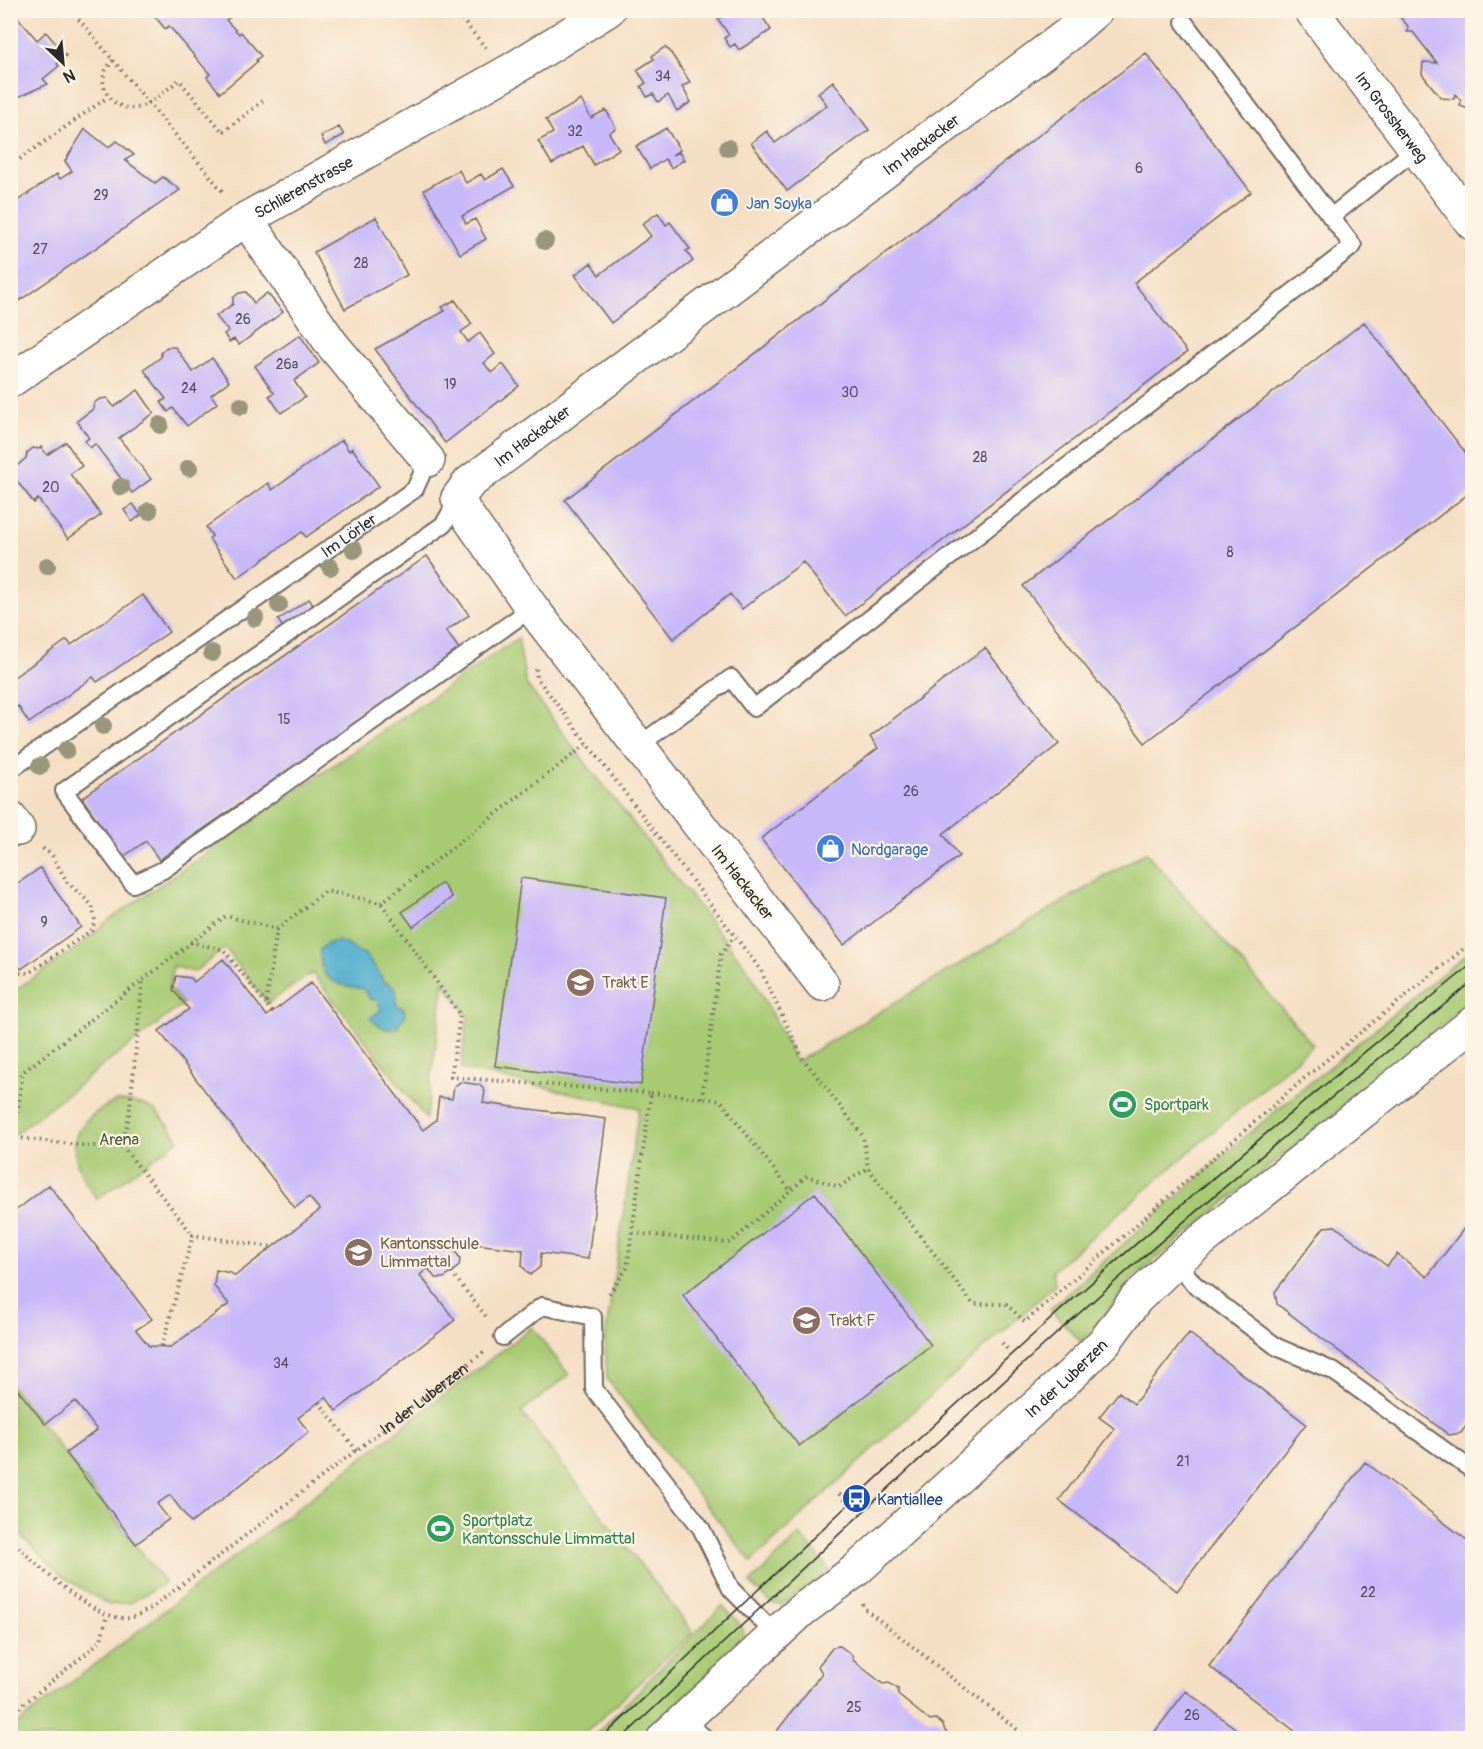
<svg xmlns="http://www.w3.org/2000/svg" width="1483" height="1749" font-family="Pangolin,sans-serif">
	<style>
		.green { fill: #a7ca73; stroke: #697a4f; stroke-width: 1.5 }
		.water { fill: #50adcf; stroke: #3e6c7d; stroke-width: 1.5 }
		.building { fill: #c7b8f9 }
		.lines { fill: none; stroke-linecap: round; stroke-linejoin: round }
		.service-casing { stroke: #726a61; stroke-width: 20 }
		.minor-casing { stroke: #726a61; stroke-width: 36 }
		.tertiary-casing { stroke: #726a61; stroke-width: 36 }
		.path { stroke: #726a61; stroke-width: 4; stroke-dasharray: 1.5 4.5; stroke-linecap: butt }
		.service { stroke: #fff; stroke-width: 16 }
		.minor { stroke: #fff; stroke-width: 33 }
		.tertiary { stroke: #fff; stroke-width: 33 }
		.tram { stroke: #2b2b2b; stroke-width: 1.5 }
		.tree { fill: #9a967c }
		.labels { text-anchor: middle; stroke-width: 4.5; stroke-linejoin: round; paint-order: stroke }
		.number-label { font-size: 14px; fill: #524e5e }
		.street-label { font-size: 16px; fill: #2b2b2b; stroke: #fcf5e5 }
		.shop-label { font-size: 16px; fill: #366cbe; stroke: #fcf5e5; text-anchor: start }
		.education-label { font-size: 16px; fill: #785e54; stroke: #fcf5e5; text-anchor: start }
		.leisure-label { font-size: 16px; fill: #27864d; stroke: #fcf5e5; text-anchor: start }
		.park-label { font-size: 16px; fill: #505b41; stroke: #fcf5e5 }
		.transit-label { font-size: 16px; fill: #164399; stroke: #fcf5e5; text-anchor: start }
	</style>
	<rect width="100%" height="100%" fill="#fcf5e5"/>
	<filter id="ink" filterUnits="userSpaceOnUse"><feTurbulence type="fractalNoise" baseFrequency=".0167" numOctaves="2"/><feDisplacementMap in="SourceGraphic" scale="12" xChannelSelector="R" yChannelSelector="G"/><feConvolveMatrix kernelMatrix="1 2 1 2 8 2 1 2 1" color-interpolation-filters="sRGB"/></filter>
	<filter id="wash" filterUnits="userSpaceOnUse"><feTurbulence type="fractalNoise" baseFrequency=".008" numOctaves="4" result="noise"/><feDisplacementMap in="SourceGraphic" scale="24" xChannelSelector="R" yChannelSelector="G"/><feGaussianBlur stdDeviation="1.35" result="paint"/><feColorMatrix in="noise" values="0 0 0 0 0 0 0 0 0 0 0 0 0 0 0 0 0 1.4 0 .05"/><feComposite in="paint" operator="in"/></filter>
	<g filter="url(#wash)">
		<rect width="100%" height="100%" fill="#f5dfc4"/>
		<!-- green -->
		<path class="green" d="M518,638L526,684L574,748L750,972L796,1062L1146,852L1313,1045L1053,1270L1055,1285L940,1387L751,1562L607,1379L605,1340L639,1108L461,1069L468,1017L444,982L426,1119L312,973L268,1003L225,948L194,972L173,966L169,987L183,1004L11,1137V993L81,945L106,922Z
			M1472,949V1000L1133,1278L1082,1343L1050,1309L1241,1140Z
			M116,1101C152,1101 159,1111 179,1140L97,1199C65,1155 63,1126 116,1101Z
			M532,1327L569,1375L521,1412L693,1632L580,1738H11V1729Z
			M11,1384L165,1583L130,1603L109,1605L62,1576L11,1526Z
			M800,1535L830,1570L782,1605L772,1604L750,1583Z
			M722,1606C733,1617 747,1626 744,1643L641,1738H592Z"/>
		<!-- water -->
		<path class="water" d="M336,941C349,942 353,951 365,954C370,963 380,971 383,981C397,986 398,991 396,1004L404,1009L406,1015L399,1023L398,1028C386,1031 380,1027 370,1018L381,1010L377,1000H371L363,989C335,984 319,982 320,949L327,944Z"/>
		<g id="blocks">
			<!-- building -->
			<path class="building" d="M10,10H18L14,13L37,40L46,32L66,56L57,64L59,66L43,79L48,84L13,99L19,107L10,110Z
				M150,10H229L233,15L226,20L239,34L241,32L261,56L256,60L257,62L220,93L207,77L210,74L202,65L169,26L165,29Z
				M727,10H758L771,30L739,50L735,44L730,47L724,38L729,35L718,19L728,13Z
				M1393,10H1472V110L1460,106L1461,101L1455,94L1454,99L1441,98L1422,74L1423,62L1437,63L1413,32H1407L1408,26L1398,15L1392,14Z
				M665,47L668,50H669L690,82L682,87L691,102L677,111L668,95L658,102L653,94L647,97L641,86L646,83L637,70L654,59L652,56Z
				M1146,53L1251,192L1134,283L1187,352L845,616L803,562L742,609L730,594L673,639L565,500Z
				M833,81L869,130L787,191L751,143L767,131L775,143L827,105L818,93Z
				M581,100L591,118L606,110L616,128L609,133L619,149L594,165L583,146L552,164L538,141L553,133L546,120Z
				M339,127L344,135L325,145L321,136Z
				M666,128L680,150L672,155L679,152L684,160L671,168L665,159L650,169L636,146Z
				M85,129L108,147L117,141L134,155L125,160L155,183L163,177L180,190L10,307V237L18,231L11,221L10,206L57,174L60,179L72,171L65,161Z
				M503,169L514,186L462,216L466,224L475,219L486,239L460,254L424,190L459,170L466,183L481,174L485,180Z
				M658,213L666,225L670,222L690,249L686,251L693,261L611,323L575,275L591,263L599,275L651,236L642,224Z
				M376,217L407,275L345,309L314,252Z
				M246,292L254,303L267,293L283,312L239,345L234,339L229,342L224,334L228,331L216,316L233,304V298L239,293Z
				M455,300L472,324L461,332L468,342L480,333L495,354L484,363L492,373L503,364L519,386L445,443L375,349L445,311L442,307Z
				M1364,322L1472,461V491L1145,743L1023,586Z
				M300,335L319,363L294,381L305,397L281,413L269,396L274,393L255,366Z
				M167,347H175L193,372L212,358L229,381L211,395L217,403L187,426L173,408L168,412L161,402L166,399L144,370L161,357V352Z
				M138,390L154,413L119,438L151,479L132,493L95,444L90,448L85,441L89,438L77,421L93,409L94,403L100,399L107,398L114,407Z
				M342,440L349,451L352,448L379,486L306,537L302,532L237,578L209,539L212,536L206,527L268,483L272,490Z
				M66,442L82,466L70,474L101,515L68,539L38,499L34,503L10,472L26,458L27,453L33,448L39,449L41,447L47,455Z
				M133,504L141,515L132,522L124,510Z
				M427,556L469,615L446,631L460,650L159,860L146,841L123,857L82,798Z
				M143,595L169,632L97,682L93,677L29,723L18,706L10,711V680L67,640L71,645Z
				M309,599L315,608L284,629L278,620Z
				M985,648L1059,744L943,834L959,856L844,945L761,839L878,748L870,737Z
				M40,868L81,927L21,969L10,956V889Z
				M521,878L666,898L641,1085L495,1066Z
				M442,883L452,897L413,927L402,912Z
				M223,959L267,1016L311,983L423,1130L436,1120L439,1097L452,1099L454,1087L460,1082L480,1085L485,1091L483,1103L606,1119L588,1259L541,1253L540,1267L530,1275L522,1266L523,1250L461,1242L453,1249L460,1258L459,1266L444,1278H435L428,1268L420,1275L455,1320L336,1411L326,1397L319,1402L298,1418L309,1432L191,1523L170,1495L157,1504L169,1519L136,1544L66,1453L97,1430L75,1401L45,1424L10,1380V1215L49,1185L152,1319L136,1330L149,1346L171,1347L229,1304L214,1286L216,1270L231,1273L235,1276L320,1210L309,1197L295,1208L159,1031L189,1009L173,990L176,976L191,978L194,982Z
				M815,1193L931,1345L799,1446L683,1295Z
				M1472,1218V1418L1461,1433L1449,1435L1277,1304L1275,1292L1324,1227L1335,1226L1387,1266L1397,1254L1427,1277Z
				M1189,1333L1306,1424L1177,1591L1059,1500L1115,1429L1099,1417L1119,1392L1134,1404Z
				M1365,1462L1472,1544V1738H1304L1209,1666Z
				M840,1646L852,1655L853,1660L883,1684L889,1683L898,1689V1695L929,1720L936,1719L943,1725L945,1731L954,1738H773V1736L822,1673L818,1666L833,1647Z
				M1186,1691L1248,1738H1150Z"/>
		</g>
	</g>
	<g filter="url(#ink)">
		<use href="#blocks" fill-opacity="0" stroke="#726a61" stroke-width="1.5"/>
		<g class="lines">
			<defs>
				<g id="service">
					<path d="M1331,217L1416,149"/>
					<path d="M458,499L444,524L64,791L133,884L163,870L532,608"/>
					<path d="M638,746L731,678L754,708L1353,246L1184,22"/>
					<path id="s2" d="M10,770L415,489L428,460"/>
					<path d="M1176,1261L1194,1284L1277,1347L1333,1371L1472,1470"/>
					<path d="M503,1337L542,1306L593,1317L594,1389L701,1528L731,1589L775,1634"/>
					<path d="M683,1720L705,1738"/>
				</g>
				<g id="minor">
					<path id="s3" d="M1311,10L1472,223"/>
					<path d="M246,219L331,343L428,460"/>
					<path d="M10,818L18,829"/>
					<path id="s4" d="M822,984L532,608L464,511L458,498L469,483L1067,35L1096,10"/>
					<path id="s5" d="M664,1738L802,1610L855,1571L1073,1373L1105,1341L1136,1299L1176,1261L1472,1024"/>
				</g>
				<g id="tertiary">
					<path id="s6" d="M10,381L246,219L508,72L608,10"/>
				</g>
			</defs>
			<!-- service casing -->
			<use href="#service" class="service-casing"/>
			<!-- minor casing -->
			<use href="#minor" class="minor-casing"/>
			<!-- tertiary casing -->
			<use href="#tertiary" class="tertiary-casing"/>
			<!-- path -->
			<g class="path">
				<path d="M71,10L225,194"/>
				<path d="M454,10L486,48"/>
				<path d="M113,60C111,64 106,68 105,72C97,93 120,114 140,107C154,102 167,89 179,80L223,132L263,101"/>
				<path d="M10,166L108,97"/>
				<path d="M536,669L537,678L760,969L802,1057L863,1136L868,1168L973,1304H1006L1025,1322L1307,1076L1472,942"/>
				<path d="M381,903L588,743"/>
				<path d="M190,942L224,950L266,1004"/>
				<path d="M10,967L17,973H29L92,930L95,920L92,905L67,882L52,855L42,848"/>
				<path d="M272,1012L266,1004L277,929"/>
				<path d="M10,1082L226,916L277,929L326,891L381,903L460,1015L451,1077L651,1093L627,1268L607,1297"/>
				<path d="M651,1093L720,1100L790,1190"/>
				<path d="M702,1098L721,954L734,937"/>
				<path d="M10,1137L88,1146H122L129,1116L143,979"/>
				<path d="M122,1146L193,1235"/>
				<path d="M10,1166L23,1071"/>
				<path d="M633,1233L730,1243L807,1176L839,1187L868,1168"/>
				<path d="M444,1263L488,1319"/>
				<path d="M1002,1343L1007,1349"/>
				<path d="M162,1346L193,1235L272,1247"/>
				<path d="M319,1402L357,1451"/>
				<path d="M839,1494L844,1500"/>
				<path id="s1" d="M10,1539C35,1563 94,1622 129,1618C137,1617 147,1610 154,1606L484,1352"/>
				<path d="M863,1604L864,1608L1019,1731L1026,1738"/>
				<path d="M10,1715L88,1652L101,1640L107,1615"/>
			</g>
			<!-- service -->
			<use href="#service" class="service"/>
			<!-- minor -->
			<use href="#minor" class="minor"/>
			<!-- tertiary -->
			<use href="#tertiary" class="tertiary"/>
			<!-- tram -->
			<path class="tram" d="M602,1738C744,1603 887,1466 1034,1334C1176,1206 1324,1085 1472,964
				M622,1738C762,1606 902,1474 1045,1344C1183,1219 1328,1100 1472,982"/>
		</g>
		<!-- trees -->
		<g class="tree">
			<circle cx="728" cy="148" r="9"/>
			<circle cx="545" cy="241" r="9"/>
			<circle cx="241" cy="406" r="9"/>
			<circle cx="160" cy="425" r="9"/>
			<circle cx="189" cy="468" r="9"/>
			<circle cx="121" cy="487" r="9"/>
			<circle cx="149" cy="511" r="9"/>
			<circle cx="354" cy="550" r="9"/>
			<circle cx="47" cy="566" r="9"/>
			<circle cx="330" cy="567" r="9"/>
			<circle cx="279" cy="605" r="9"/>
			<circle cx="255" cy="618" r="9"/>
			<circle cx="212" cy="653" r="9"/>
			<circle cx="103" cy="726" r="9"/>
			<circle cx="66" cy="750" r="9"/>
			<circle cx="40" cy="766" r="9"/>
		</g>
	</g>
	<!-- icons -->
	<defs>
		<symbol id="shop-disc" viewBox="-11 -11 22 22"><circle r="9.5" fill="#3f7fe0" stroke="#fcf5e5"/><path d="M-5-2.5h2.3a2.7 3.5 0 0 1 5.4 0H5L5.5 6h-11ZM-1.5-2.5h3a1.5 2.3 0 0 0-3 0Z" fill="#fff"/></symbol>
		<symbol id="school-disc" viewBox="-11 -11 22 22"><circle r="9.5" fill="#8d6e63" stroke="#fcf5e5"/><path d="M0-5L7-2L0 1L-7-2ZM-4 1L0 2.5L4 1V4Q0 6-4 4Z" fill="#fff"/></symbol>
		<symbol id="stadium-disc" viewBox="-11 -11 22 22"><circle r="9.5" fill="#2e9e5b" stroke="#fcf5e5"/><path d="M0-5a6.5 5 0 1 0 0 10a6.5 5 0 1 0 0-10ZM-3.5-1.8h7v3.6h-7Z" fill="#fff"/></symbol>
		<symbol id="bus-disc" viewBox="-11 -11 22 22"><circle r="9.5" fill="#1a4fb4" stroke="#fcf5e5"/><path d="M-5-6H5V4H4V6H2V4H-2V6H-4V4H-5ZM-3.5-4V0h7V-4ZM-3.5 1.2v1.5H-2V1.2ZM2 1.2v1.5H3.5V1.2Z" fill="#fff"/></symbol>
	</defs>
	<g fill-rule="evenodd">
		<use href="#shop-disc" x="708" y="186" width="33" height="33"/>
		<use href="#shop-disc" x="814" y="832" width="33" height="33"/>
		<use href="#school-disc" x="564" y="966" width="33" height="33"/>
		<use href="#stadium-disc" x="1106" y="1088" width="33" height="33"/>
		<use href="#school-disc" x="342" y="1236" width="33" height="33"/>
		<use href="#school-disc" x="790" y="1304" width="33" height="33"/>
		<use href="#bus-disc" x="840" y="1482" width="33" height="33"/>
		<use href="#stadium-disc" x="424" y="1512" width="33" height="33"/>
	</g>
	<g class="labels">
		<!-- number labels -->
		<g class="number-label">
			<text x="663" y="81">34</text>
			<text x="575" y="136">32</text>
			<text x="1139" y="173">6</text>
			<text x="101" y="200">29</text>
			<text x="40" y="254">27</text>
			<text x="361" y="268">28</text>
			<text x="243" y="324">26</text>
			<text x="287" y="369">26a</text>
			<text x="450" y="389">19</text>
			<text x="189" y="393">24</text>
			<text x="850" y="397">30</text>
			<text x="980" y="462">28</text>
			<text x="51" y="492">20</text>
			<text x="1230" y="557">8</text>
			<text x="284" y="724">15</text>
			<text x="911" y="796">26</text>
			<text x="44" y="927">9</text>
			<text x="281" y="1368">34</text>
			<text x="1183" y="1466">21</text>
			<text x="1368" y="1597">22</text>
			<text x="854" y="1712">25</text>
			<text x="1192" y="1720">26</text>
		</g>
		<!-- street labels -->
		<g class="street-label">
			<text dy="6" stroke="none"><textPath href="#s3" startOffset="134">Im Grossherweg</textPath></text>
			<text dy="6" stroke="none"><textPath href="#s4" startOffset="1191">Im Hackacker</textPath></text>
			<text dy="6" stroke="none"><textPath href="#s6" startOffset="352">Schlierenstrasse</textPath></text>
			<text dy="6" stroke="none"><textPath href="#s4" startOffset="705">Im Hackacker</textPath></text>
			<text dy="6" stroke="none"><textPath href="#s2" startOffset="412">Im Lörler</textPath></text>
			<text transform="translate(743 882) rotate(52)" y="6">Im Hackacker</text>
			<text dy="6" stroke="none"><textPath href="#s5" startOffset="540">In der Luberzen</textPath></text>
			<text dy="6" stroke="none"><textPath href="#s1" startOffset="514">In der Luberzen</textPath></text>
		</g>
		<!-- shop labels -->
		<g class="shop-label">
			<text x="746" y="209">Jan Soyka</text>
			<text x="851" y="855">Nordgarage</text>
		</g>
		<!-- education labels -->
		<g class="education-label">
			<text x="602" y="988">Trakt E</text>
			<text x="380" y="1249">Kantonsschule<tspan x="380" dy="18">Limmattal</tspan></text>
			<text x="828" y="1326">Trakt F</text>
		</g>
		<!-- leisure labels -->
		<g class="leisure-label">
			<text x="1144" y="1110">Sportpark</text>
			<text x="462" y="1526">Sportplatz<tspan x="462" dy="18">Kantonsschule Limmattal</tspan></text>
		</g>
		<!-- park labels -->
		<g class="park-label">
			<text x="119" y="1145">Arena</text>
		</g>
		<!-- transit labels -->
		<g class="transit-label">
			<text x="877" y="1505">Kantiallee</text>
		</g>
	</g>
	<!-- margin -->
	<rect width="1483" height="1749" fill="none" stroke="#fcf5e5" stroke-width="36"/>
	<!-- north arrow -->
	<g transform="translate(63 63) rotate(154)" stroke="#fcf5e5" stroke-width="4.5" paint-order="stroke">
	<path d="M0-4.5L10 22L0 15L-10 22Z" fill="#2b2b2b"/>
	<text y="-9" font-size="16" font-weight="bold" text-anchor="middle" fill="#2b2b2b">N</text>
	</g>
</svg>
